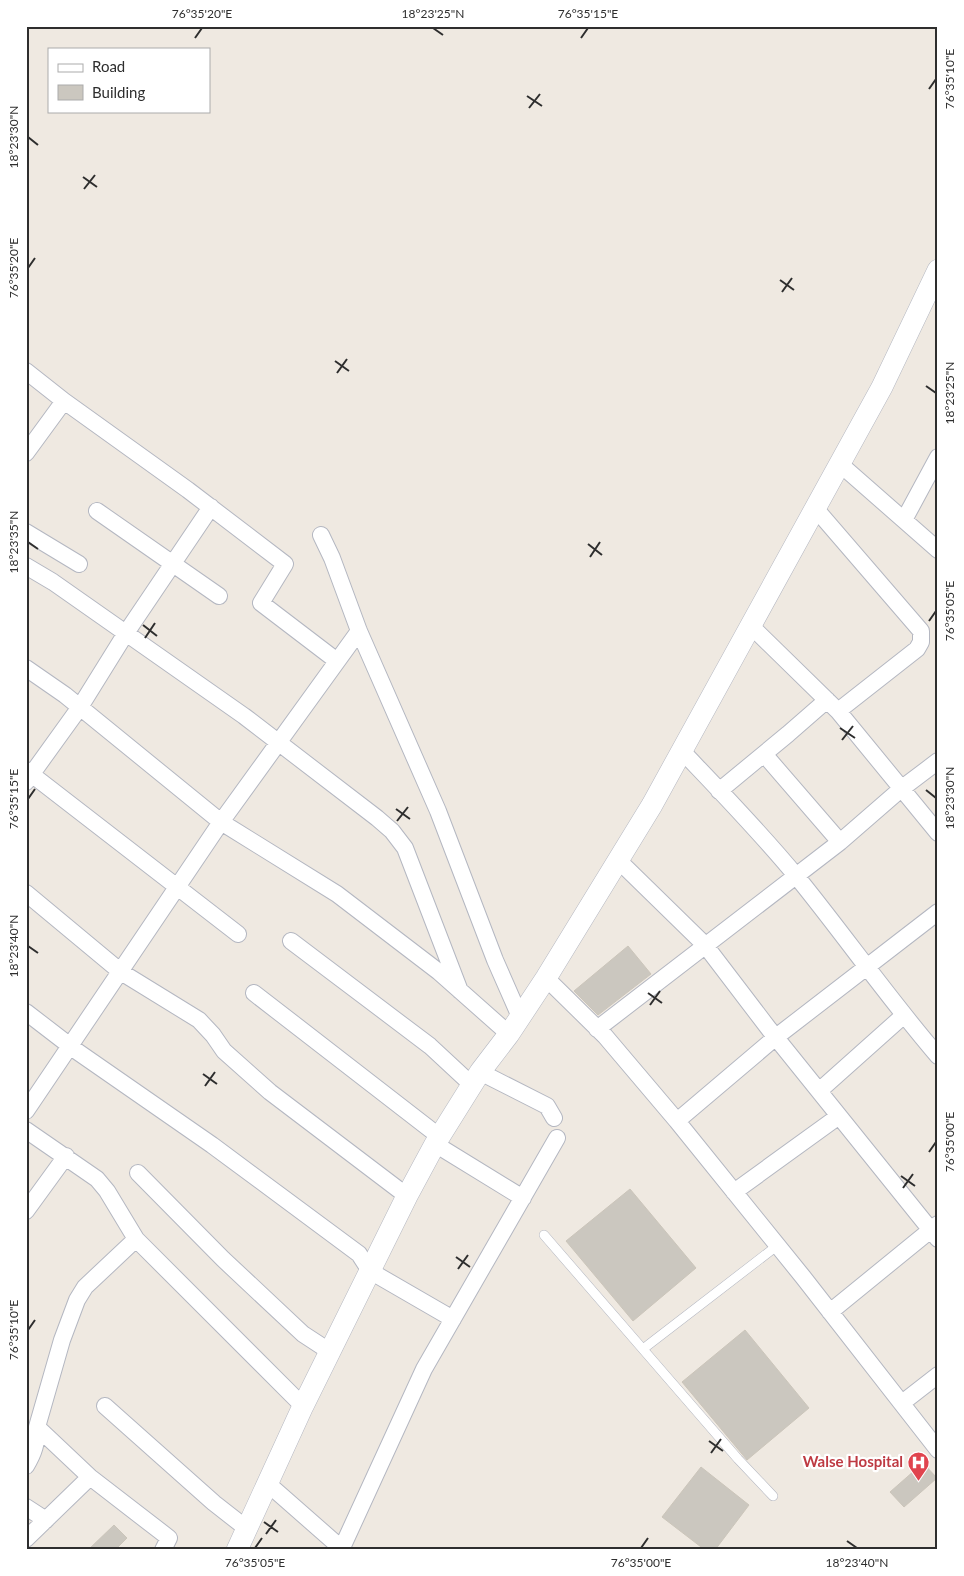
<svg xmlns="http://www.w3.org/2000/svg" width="964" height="1576" font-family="Lato,sans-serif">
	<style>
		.building { fill: #cbc7bf; stroke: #cbc5ba }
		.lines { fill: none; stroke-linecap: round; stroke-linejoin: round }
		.service-casing { stroke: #b4b7c1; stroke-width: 10 }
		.minor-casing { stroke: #b4b7c1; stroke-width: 18 }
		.tertiary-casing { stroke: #b4b7c1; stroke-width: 22 }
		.service { stroke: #fff; stroke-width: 9 }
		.minor { stroke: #fff; stroke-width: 16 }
		.tertiary { stroke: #fff; stroke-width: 21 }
		.ticks { fill: none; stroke: #2e2e2e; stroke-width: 2 }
		.labels { text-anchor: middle; stroke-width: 4.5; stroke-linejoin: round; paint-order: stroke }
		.health-label { font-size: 15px; font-weight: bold; fill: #be3a42; stroke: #fff; text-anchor: end }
		.neatline { fill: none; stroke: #2e2e2e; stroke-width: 2 }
		.ticks-label { font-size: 12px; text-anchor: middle; fill: #2e2e2e }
	</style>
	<rect width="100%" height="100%" fill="#efe9e1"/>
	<!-- building -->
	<path class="building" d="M628,946L651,974L598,1015L574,991Z
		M630,1189L696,1268L633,1321L566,1241Z
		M745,1330L809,1408L747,1460L682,1382Z
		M923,1463L937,1478L904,1507L890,1492Z
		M701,1467L749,1505L715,1550H705L662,1517Z
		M114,1525L127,1538L115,1550H88Z"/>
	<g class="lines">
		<defs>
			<path id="service" d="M544,1235L738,1459L773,1496
				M643,1349L778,1245"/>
			<path id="minor" d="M26,371L64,401
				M26,453L64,401L188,490L285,564L261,603L337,661
				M840,464L938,550
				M815,508L921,631V642L917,649L838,711
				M97,511L219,596
				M904,520L938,457
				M26,532L79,564
				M321,535L332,558L359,631L438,811L495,960L520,1017
				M26,566L53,582L244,716L377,818L392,831L405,848L460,991
				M751,626L838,711L938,833
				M26,668L65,695L221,822L337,894L439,972L509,1034
				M682,751C721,792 761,833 797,877C845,936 888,998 938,1056
				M764,754L840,842
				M26,770L238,934
				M26,782L80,707L126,633L211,507
				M719,791L788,734L827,700
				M618,860L705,945L769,1029L938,1239
				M26,893L121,972L199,1020L213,1035L224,1051L270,1092L407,1196
				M291,941L430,1046L472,1085
				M546,978L605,1036L677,1121L803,1277L938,1450
				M254,993L440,1137
				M26,1012L78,1052L212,1145L359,1254L370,1271L453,1319
				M597,1029L840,842L901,789L938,761
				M480,1072L547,1106L554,1118
				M819,1091L903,1016
				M26,1111L221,822L359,631
				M677,1121L776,1037L938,912
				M26,1130L97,1179L107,1191L136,1239
				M435,1144L523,1198
				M138,1173L223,1259L303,1334L329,1351
				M734,1192L839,1116
				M26,1211L66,1156
				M830,1312L938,1224
				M902,1403L938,1375
				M105,1406L214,1503L246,1528
				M26,1466C34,1453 37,1443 37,1427
				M267,1483L341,1548
				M26,1507L46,1520
				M26,1539L90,1477
				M163,1550L169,1538L90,1477L37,1427L62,1340L77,1300L85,1287L136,1239L303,1406
				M341,1550L424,1369L557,1138"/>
			<path id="tertiary" d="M237,1550L303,1406L407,1196L435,1144L480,1072L509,1034L546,978L652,805L882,387L938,270"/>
		</defs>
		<!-- service casing -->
		<use href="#service" class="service-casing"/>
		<!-- minor casing -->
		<use href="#minor" class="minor-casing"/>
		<!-- tertiary casing -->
		<use href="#tertiary" class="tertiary-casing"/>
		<!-- service -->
		<use href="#service" class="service"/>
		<!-- minor -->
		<use href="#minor" class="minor"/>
		<!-- tertiary -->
		<use href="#tertiary" class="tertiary"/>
	</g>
	<!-- ticks -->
	<path class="ticks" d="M433,28L443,35M195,38L202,28M581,38L588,28M929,89L936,79M527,96L542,106M529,108L540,94M28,137L38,145M83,177L97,187M84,189L95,175M28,268L35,258M780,280L794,290M782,292L792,278M335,361L349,371M337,373L347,359M926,386L936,393M28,542L38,549M588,544L602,555M590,557L600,542M929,621L936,611M143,625L157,636M145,638L155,623M840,728L855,738M842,740L853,726M926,790L936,798M28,799L35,789M396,809L410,819M397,821L408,807M28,946L38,953M648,993L662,1003M650,1005L660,991M203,1074L217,1084M205,1086L215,1072M929,1152L936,1142M901,1176L915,1186M903,1188L913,1174M456,1257L470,1267M458,1269L468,1255M28,1330L35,1320M709,1441L723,1451M711,1453L721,1439M264,1522L278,1532M266,1534L276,1520M847,1541L857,1548M255,1548L262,1538M641,1548L648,1538"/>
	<!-- icons -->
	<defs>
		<symbol id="hospital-pin" viewBox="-11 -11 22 30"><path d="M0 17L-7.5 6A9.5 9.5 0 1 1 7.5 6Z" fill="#e0444e" stroke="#fff"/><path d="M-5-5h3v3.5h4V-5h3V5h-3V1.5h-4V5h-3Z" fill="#fff"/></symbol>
	</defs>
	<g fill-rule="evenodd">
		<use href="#hospital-pin" x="906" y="1450" width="25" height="34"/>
	</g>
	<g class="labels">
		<!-- health labels -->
		<g class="health-label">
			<text x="903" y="1467">Walse Hospital</text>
		</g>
	</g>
	<!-- border -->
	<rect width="964" height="1576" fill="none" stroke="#ffffff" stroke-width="55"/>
	<!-- legend -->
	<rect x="48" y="48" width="162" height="65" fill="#ffffff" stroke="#ababab"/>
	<rect x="58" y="64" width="25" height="8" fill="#ffffff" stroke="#ababab"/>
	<text x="92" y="72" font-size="15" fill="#2e2e2e">Road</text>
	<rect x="58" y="85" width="25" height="15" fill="#cbc7bf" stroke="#ababab"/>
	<text x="92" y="98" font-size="15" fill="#2e2e2e">Building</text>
	<rect x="28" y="28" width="908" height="1520" class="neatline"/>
	<g class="ticks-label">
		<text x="202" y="18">76°35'20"E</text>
		<text x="433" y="18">18°23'25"N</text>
		<text x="588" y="18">76°35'15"E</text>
		<text transform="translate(950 79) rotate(-90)" y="4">76°35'10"E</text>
		<text transform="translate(14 137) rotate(-90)" y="4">18°23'30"N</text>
		<text transform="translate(14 268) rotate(-90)" y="4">76°35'20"E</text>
		<text transform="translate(950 393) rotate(-90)" y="4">18°23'25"N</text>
		<text transform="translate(14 542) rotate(-90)" y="4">18°23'35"N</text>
		<text transform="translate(950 611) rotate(-90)" y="4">76°35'05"E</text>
		<text transform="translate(950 798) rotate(-90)" y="4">18°23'30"N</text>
		<text transform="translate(14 799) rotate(-90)" y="4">76°35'15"E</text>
		<text transform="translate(14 946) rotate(-90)" y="4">18°23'40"N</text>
		<text transform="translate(950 1142) rotate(-90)" y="4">76°35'00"E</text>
		<text transform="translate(14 1330) rotate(-90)" y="4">76°35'10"E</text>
		<text x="255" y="1567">76°35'05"E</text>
		<text x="641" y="1567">76°35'00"E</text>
		<text x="857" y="1567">18°23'40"N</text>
	</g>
</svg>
